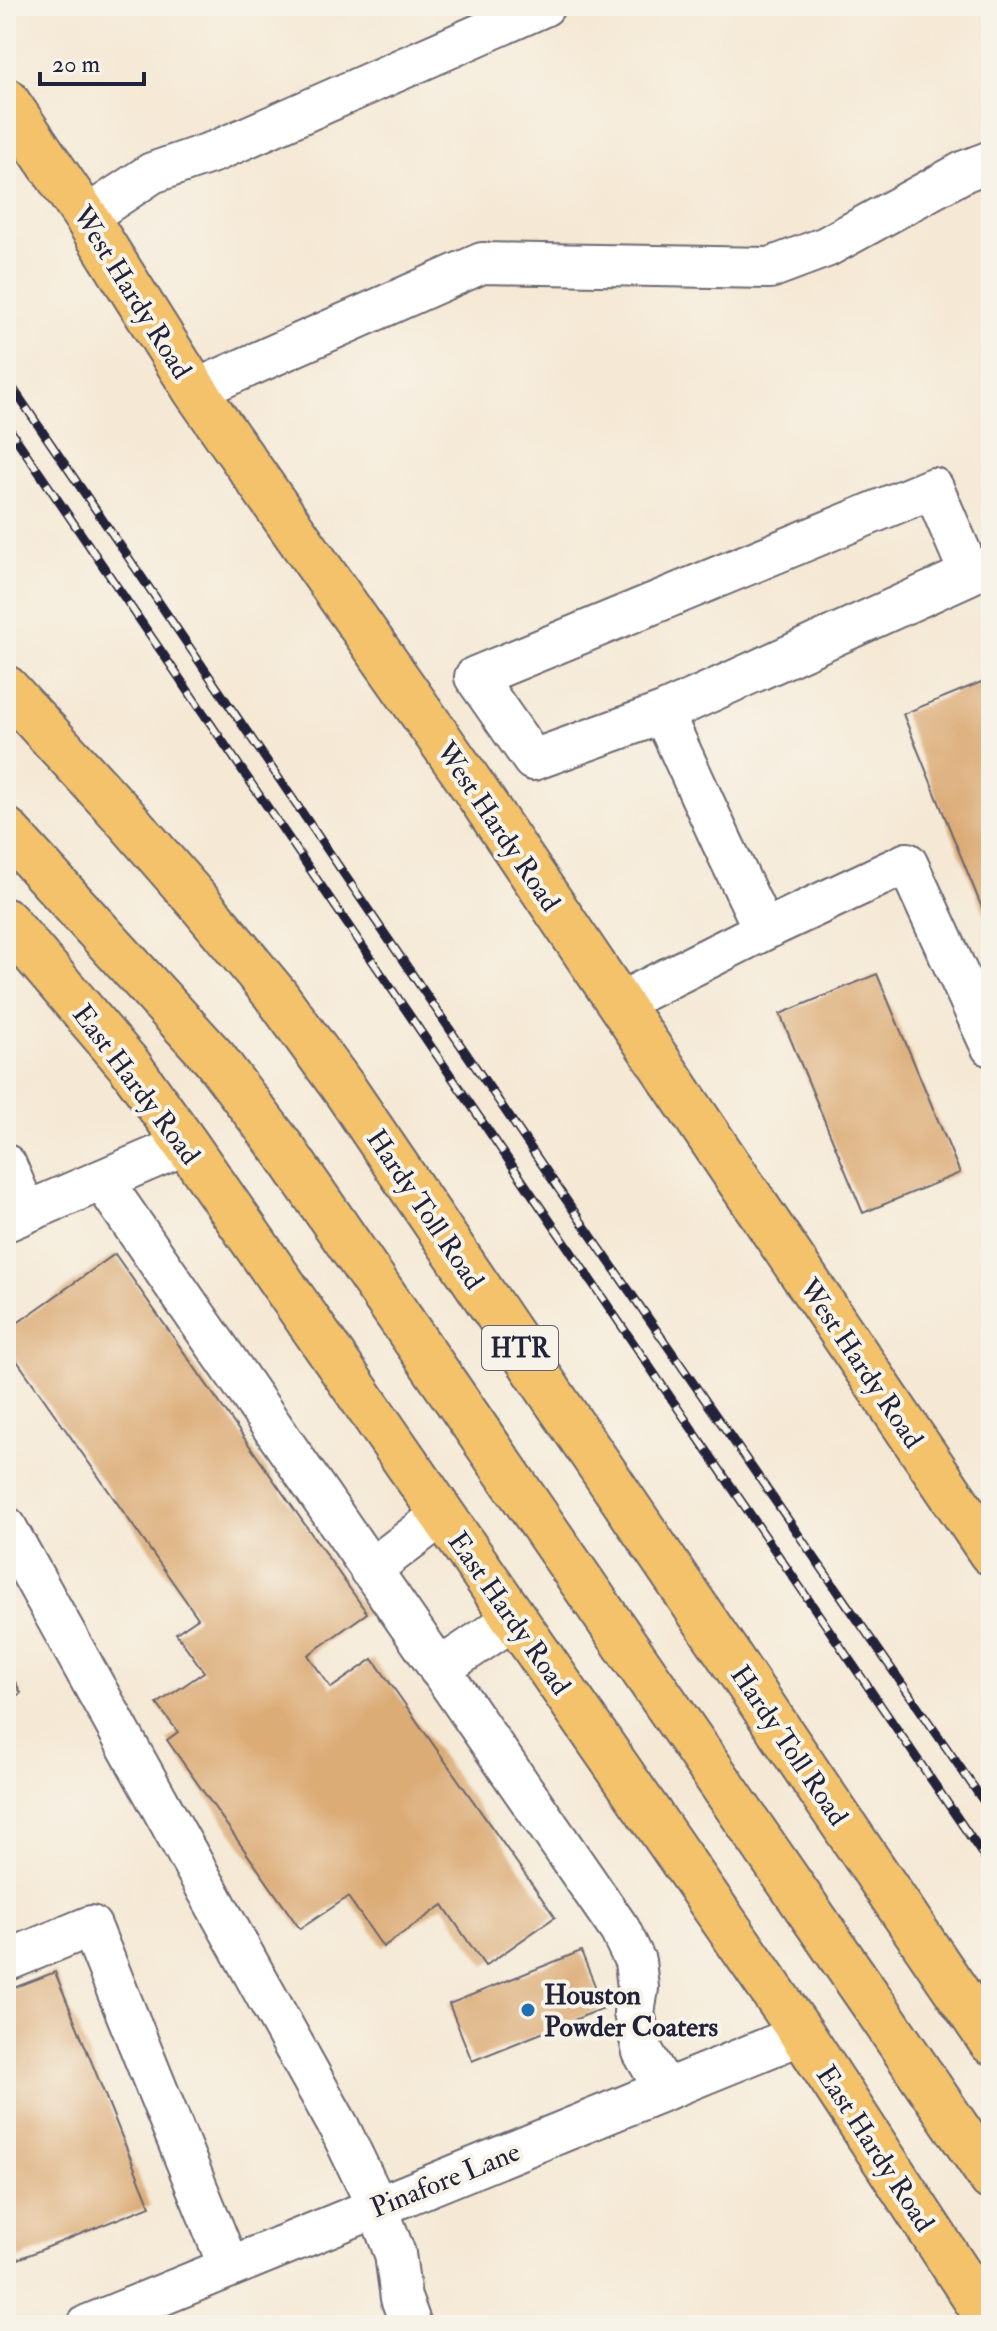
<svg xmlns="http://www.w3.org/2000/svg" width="997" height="2331" font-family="'IM FELL Double Pica',serif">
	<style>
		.building { fill: #dcac77 }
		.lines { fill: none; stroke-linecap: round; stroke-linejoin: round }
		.minor-casing { stroke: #6c6871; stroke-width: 44 }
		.major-casing { stroke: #6c6871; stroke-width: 48 }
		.highway-casing { stroke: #6c6871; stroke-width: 48 }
		.minor { stroke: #fff; stroke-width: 40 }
		.major { stroke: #f3c26a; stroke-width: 44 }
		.highway { stroke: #f3c26a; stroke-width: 44 }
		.rail-casing { stroke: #22223b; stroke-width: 9 }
		.rail { stroke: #f7f3e8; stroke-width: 6; stroke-dasharray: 18; stroke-linecap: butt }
		.poi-dot { fill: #1f6fb2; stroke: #f7f3e8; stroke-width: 3 }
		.labels { text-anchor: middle; stroke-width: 8; stroke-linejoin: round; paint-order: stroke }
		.shield { fill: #f7f3e8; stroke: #62616f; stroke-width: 2 }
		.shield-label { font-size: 26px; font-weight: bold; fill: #22223b }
		.street-label { font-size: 28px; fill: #22223b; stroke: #f7f3e8 }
		.poi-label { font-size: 28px; font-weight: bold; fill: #22223b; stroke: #f7f3e8; text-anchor: start }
	</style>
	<rect width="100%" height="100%" fill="#f7f3e8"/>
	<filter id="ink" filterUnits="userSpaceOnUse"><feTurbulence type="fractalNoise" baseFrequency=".0125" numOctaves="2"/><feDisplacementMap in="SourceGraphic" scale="16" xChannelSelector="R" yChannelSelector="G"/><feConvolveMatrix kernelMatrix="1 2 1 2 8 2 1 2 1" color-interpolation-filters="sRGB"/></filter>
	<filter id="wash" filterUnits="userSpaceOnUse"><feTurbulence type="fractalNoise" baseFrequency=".006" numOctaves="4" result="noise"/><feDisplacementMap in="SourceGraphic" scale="32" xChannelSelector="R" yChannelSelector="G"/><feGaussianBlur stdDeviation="1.8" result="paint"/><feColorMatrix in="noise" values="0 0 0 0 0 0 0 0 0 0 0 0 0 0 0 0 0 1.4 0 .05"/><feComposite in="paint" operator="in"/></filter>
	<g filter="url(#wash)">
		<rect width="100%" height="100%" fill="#f5e9d5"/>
		<g id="blocks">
			<!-- building -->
			<path class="building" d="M991,678V930L903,714Z
				M877,974L960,1173L863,1213L780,1014Z
				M115,1254L367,1613L308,1655L331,1688L373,1659L555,1917L485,1966L443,1905L383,1947L348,1897L300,1929L167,1740L178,1732L157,1704L204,1672L176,1633L198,1618L6,1345V1331Z
				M6,1666L21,1693L6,1702Z
				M581,1951L604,2008L472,2061L449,2004Z
				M55,1972L150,2206L6,2264V1991Z"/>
		</g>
	</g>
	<g filter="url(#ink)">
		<use href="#blocks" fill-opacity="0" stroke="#6c6871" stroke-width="2"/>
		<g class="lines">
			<defs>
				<path id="minor" d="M86,217L152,173L216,151L544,6
					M195,390L482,263L770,268L826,247L965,171L991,161
					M933,488L970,574L663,713L533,760L475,677Z
					M663,713L722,842L764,930
					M619,1003L764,930L907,863L991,1046
					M6,1165L26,1212
					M102,1180L620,1930L635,1961L638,1988L634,2013L643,2052L665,2090
					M6,1221L186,1144
					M6,1527L339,2127L377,2206L395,2254L401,2298L411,2325
					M370,1570L442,1515
					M439,1669L514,1619
					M6,1961L91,1926L229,2267
					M88,2325L802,2034"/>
				<path id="major" d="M6,100L86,217L195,390L463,772L991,1553
					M6,921L129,1065L186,1144L802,2034L991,2323"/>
				<path id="highway" d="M6,688L122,814L202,906L275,994L345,1090L991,2042
					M6,830L215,1059L286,1153L874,2005L991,2178"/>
			</defs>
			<!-- minor casing -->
			<use href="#minor" class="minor-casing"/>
			<!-- major casing -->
			<use href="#major" class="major-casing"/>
			<!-- highway casing -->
			<use href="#highway" class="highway-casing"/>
			<!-- minor -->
			<use href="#minor" class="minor"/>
			<!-- major -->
			<use href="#major" class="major"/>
			<!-- highway -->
			<use href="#highway" class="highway"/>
			<defs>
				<path id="rail" d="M6,378L560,1191L991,1812
					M6,424L991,1867"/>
			</defs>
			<!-- rail casing -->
			<use href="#rail" class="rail-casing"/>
			<!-- rail -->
			<use href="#rail" class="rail"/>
		</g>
	</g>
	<!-- markers -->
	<circle class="poi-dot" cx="528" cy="2010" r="8"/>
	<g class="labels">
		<!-- shield labels -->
		<rect class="shield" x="482" y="1326" width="76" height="44" rx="6"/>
		<g class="shield-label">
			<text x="520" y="1357">HTR</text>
		</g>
		<!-- street labels -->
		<g class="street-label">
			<text transform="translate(133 292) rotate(58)" y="10">West Hardy Road</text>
			<text transform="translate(499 826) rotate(56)" y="10">West Hardy Road</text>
			<text transform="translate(137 1084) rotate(53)" y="10">East Hardy Road</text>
			<text transform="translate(426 1209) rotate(56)" y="10">Hardy Toll Road</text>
			<text transform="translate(862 1363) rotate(56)" y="10">West Hardy Road</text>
			<text transform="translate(510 1613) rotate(55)" y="10">East Hardy Road</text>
			<text transform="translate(790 1745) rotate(56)" y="10">Hardy Toll Road</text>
			<text transform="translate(876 2148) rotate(57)" y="10">East Hardy Road</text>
			<text transform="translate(445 2179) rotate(-22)" y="10">Pinafore Lane</text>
		</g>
		<!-- poi labels -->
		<g class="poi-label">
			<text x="544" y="2004">Houston<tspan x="544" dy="32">Powder Coaters</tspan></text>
		</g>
	</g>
	<!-- margin -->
	<rect width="997" height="2331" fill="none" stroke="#f7f3e8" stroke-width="32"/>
	<!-- scale -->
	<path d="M40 72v12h104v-12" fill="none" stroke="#22223b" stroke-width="4"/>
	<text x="52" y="72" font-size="24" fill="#22223b" stroke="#f7f3e8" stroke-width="6" paint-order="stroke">20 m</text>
</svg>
